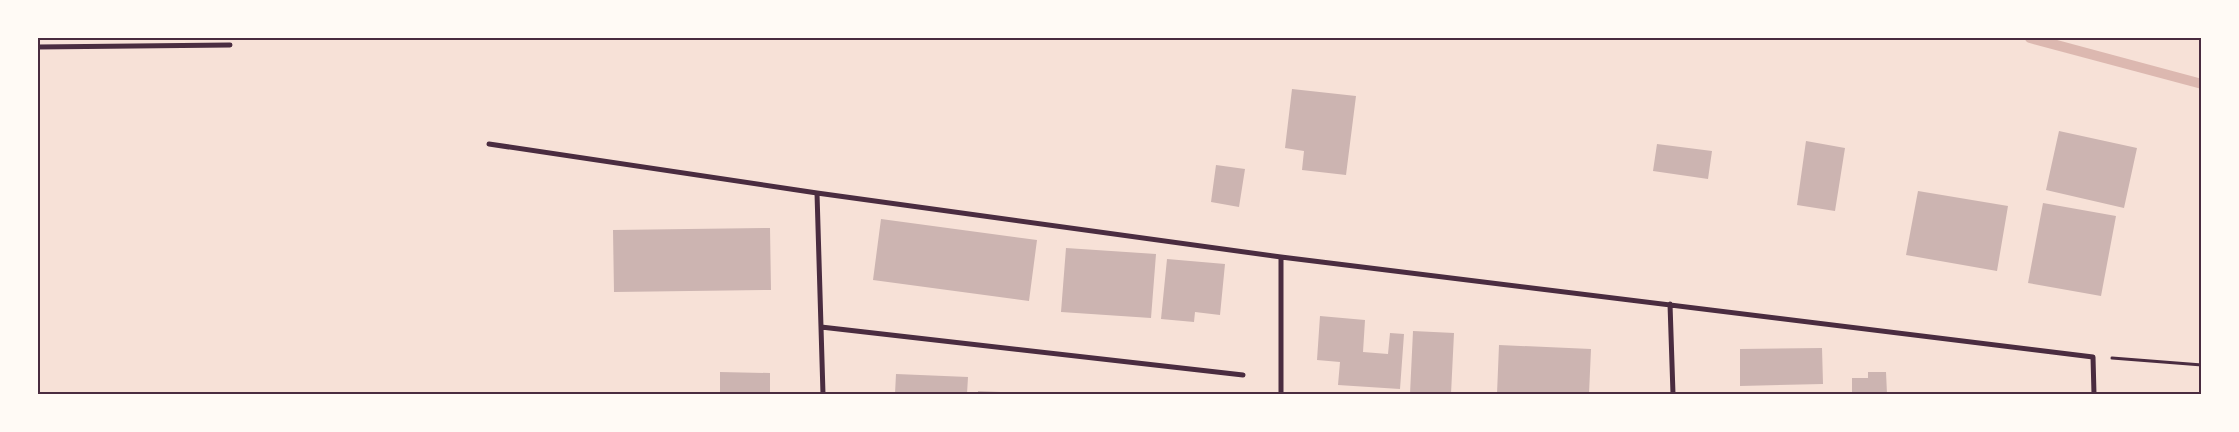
<svg xmlns="http://www.w3.org/2000/svg" width="2239" height="432" font-family="Raleway,sans-serif">
	<style>
		.lines { fill: none; stroke-linecap: round; stroke-linejoin: round }
		.stream { stroke: #dcb8b0; stroke-width: 10 }
		.building { fill: #ccb4b1 }
		.path { stroke: #4a2c40; stroke-width: 3 }
		.minor { stroke: #4a2c40; stroke-width: 5 }
		.neatline { fill: none; stroke: #4a2c40; stroke-width: 2 }
	</style>
	<rect width="100%" height="100%" fill="#f7e1d7"/>
	<g class="lines">
		<!-- stream -->
		<path class="stream" d="M2030,38L2202,84"/>
	</g>
	<!-- building -->
	<path class="building" d="M1292,89L1356,96L1346,175L1302,170L1304,151L1285,148Z
		M2059,131L2137,148L2124,208L2046,190Z
		M1806,141L1845,148L1835,211L1797,205Z
		M1657,144L1712,151L1708,179L1653,171Z
		M1216,165L1245,169L1239,207L1211,202Z
		M1918,191L2008,206L1997,271L1906,255Z
		M2043,203L2116,216L2101,296L2028,283Z
		M881,219L1037,240L1029,301L873,280Z
		M770,228L771,290L614,292L613,230Z
		M1066,248L1156,254L1151,318L1061,312Z
		M1167,259L1225,264L1220,315L1195,312L1194,322L1161,319Z
		M1320,316L1365,320L1363,352L1388,354L1390,333L1404,334L1400,389L1338,385L1340,362L1317,360Z
		M1413,331L1454,333L1451,394H1410Z
		M1499,345L1591,349L1589,394H1497Z
		M1822,348L1823,384L1740,386V349Z
		M720,372L770,373V394H720Z
		M1868,372H1886L1887,394H1852V378H1868Z
		M896,374L968,377L967,394H895Z
		M978,391L1026,393V394H978Z"/>
	<g class="lines">
		<!-- path -->
		<path class="path" d="M2112,358L2202,365"/>
		<!-- minor -->
		<path class="minor" d="M38,47L230,45
			M489,144L817,193L1281,257L2093,357L2094,394
			M817,193L823,394
			M1670,304L1673,394
			M821,327L1243,375
			M1281,394V257"/>
	</g>
	<!-- border -->
	<rect width="2239" height="432" fill="none" stroke="#fffaf5" stroke-width="78"/>
	<rect x="39" y="39" width="2161" height="354" class="neatline"/>
</svg>
